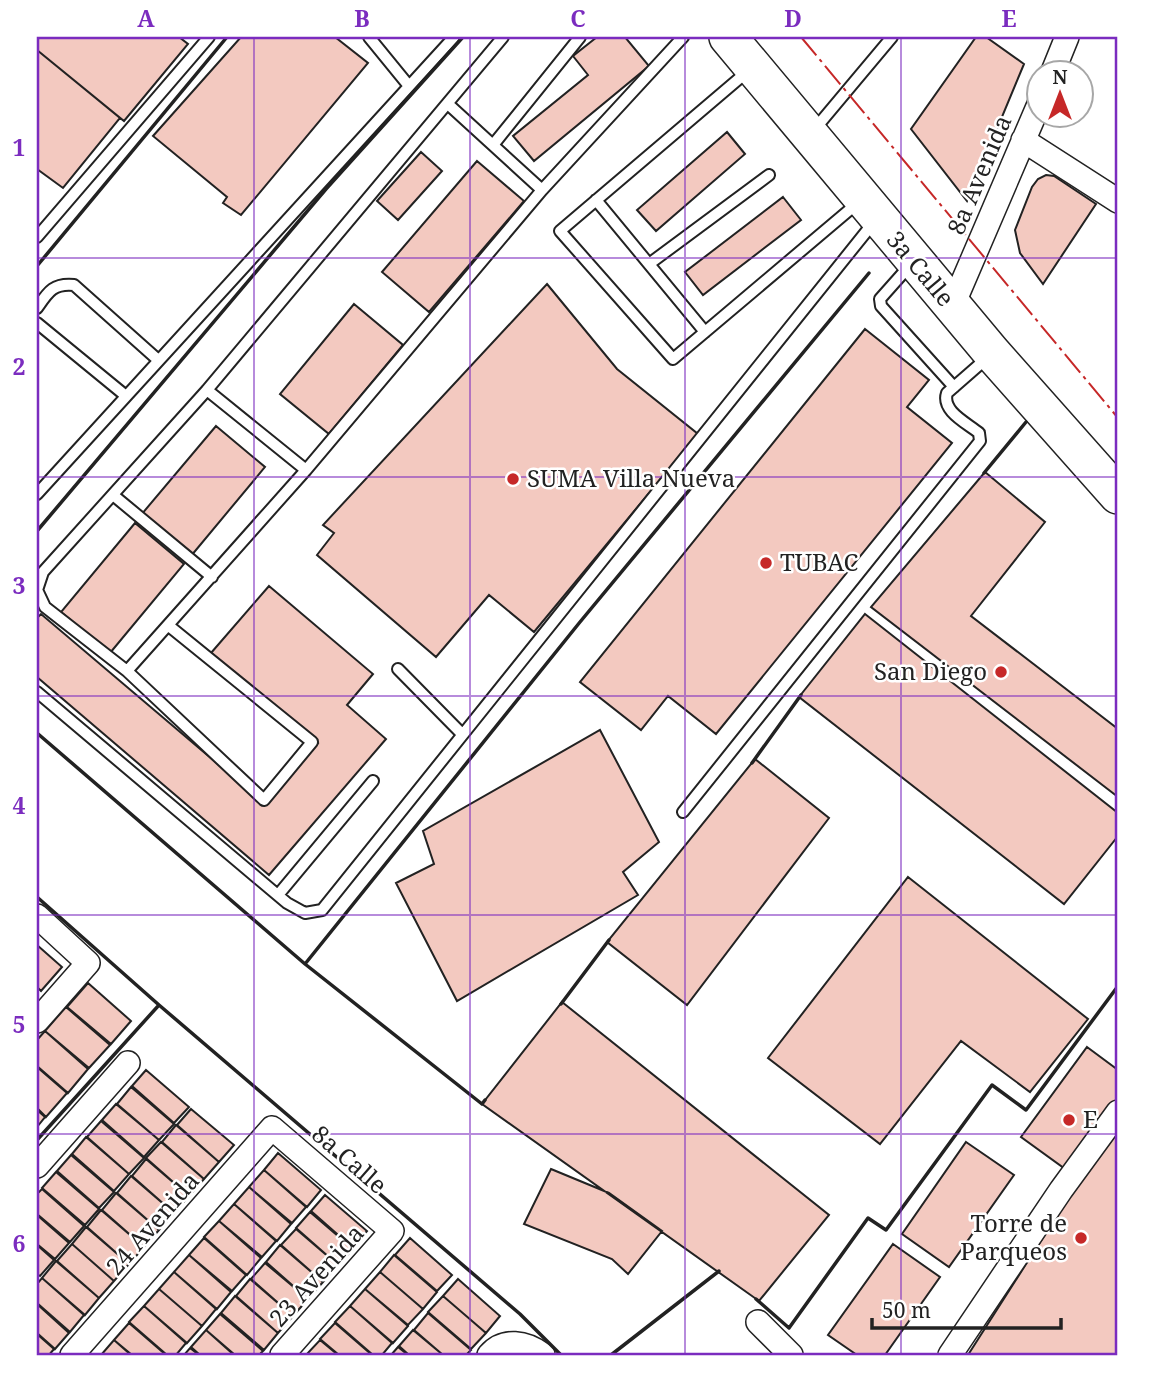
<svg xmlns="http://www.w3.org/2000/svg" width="1155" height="1392" font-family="'Noto Serif',serif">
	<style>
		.building { fill: #f3c9c0; stroke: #222; stroke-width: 2 }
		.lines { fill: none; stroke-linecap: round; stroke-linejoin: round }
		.service-casing { stroke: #222; stroke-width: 14 }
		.minor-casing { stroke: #222; stroke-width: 26 }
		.primary-casing { stroke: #222; stroke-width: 40 }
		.service { stroke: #fff; stroke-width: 10 }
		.minor { stroke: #fff; stroke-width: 23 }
		.primary { stroke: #fff; stroke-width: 37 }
		.wall { stroke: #222; stroke-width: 3.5 }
		.power { stroke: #c62828; stroke-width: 2; stroke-dasharray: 24 5 3.5 5; stroke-linecap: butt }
		.grid { fill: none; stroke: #7b2cbf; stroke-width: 2; stroke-opacity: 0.55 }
		.poi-dot { fill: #c62828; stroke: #fff; stroke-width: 2.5 }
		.labels { text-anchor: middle; stroke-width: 5; stroke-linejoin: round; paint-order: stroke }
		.street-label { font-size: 24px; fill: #222; stroke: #fff }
		.poi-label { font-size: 24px; fill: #222; stroke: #fff; text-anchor: start }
		.neatline { fill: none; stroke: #7b2cbf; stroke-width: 2.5 }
		.grid-label { font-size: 23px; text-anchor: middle; font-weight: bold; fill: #7b2cbf }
	</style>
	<rect width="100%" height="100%" fill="#fff"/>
	<!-- building -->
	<path class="building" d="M37,37H179L188,44L124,121L37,50Z
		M241,37H335L368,63L241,215L223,203L227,197L153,136Z
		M597,37H625L649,66L534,161L513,136L588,75L573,56Z
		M976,37H986L1024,64L967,201L911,129Z
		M37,50L120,118L63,188L37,169Z
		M727,132L745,154L656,231L637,210Z
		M421,152L442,171L398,220L377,201Z
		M477,161L524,201L429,312L382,272Z
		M1046,175L1054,176L1096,204L1043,284L1020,253L1015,230L1032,187L1038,179Z
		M783,197L801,220L703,295L685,272Z
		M547,284L617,369L698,434L534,632L489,595L436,657L317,555L334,533L323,525Z
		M354,304L403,345L329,434L280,394Z
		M865,329L929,380L907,407L952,443L716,734L668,696L641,730L580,682Z
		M216,426L265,467L191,556L141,515Z
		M985,472L1045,522L971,616L1118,729V797L871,607Z
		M135,523L184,564L110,653L61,612Z
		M269,586L373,674L347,705L386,739L269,875L37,677V618L41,614L265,804L318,743L211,653Z
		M865,614L1118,813V836L1064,904L799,697Z
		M600,730L659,842L623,872L638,895L457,1001L396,883L434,864L423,831Z
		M755,759L829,818L687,1005L607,942Z
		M908,877L1088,1019L1030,1092L961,1041L880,1144L768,1058Z
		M37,945L62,967L41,991L37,987Z
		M88,983L131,1021L111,1044L67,1007Z
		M562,1002L829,1215L759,1301L482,1104Z
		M66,1007L110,1045L89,1068L45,1031Z
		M45,1031L88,1069L68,1093L37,1066V1040Z
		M1087,1047L1118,1070V1102L1068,1171L1021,1137Z
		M37,1067L67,1093L46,1117L37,1108Z
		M146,1070L189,1107L174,1123L132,1086Z
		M131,1087L174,1124L159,1140L117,1104Z
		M116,1104L159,1140L144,1157L102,1120Z
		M191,1109L234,1145L219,1162L177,1125Z
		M37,1110L45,1117L37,1127Z
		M1118,1120V1355H968Z
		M101,1121L144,1158L129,1174L87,1137Z
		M176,1125L219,1162L204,1179L162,1142Z
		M86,1137L129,1174L114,1191L72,1154Z
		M161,1142L204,1179L189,1196L146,1158Z
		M966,1142L1014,1175L949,1267L902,1234Z
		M278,1153L321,1190L307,1207L264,1170Z
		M71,1155L114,1192L99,1208L57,1171Z
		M146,1159L189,1196L174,1213L132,1176Z
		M551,1169L609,1193L662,1231L628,1274L612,1259L524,1224Z
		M264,1170L306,1207L292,1223L249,1187Z
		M56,1172L99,1209L85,1225L42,1188Z
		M131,1176L174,1213L159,1230L117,1193Z
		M249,1187L291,1224L277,1241L234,1204Z
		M42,1189L84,1226L70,1242L37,1214V1194Z
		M116,1193L159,1230L144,1247L102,1210Z
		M325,1195L367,1231L353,1248L311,1211Z
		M234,1204L276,1241L262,1257L219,1221Z
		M101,1210L144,1247L129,1264L87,1227Z
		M310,1212L353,1249L338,1265L296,1228Z
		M37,1215L69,1243L55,1259L37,1244Z
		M219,1221L261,1258L247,1275L204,1237Z
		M86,1227L129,1264L114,1281L72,1244Z
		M296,1229L338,1265L323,1282L281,1245Z
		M204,1238L246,1275L232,1291L189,1255Z
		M410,1238L452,1275L437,1291L395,1255Z
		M72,1244L114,1281L99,1298L57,1261Z
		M893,1244L940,1277L885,1355H857L828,1335Z
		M37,1245L54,1260L40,1276L37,1274Z
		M280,1245L323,1282L308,1299L266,1262Z
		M189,1255L231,1292L217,1309L174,1272Z
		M394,1255L437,1292L423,1309L380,1272Z
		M56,1261L99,1298L85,1315L42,1278Z
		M265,1263L308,1299L293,1316L251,1279Z
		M174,1272L216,1309L202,1326L159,1289Z
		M380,1272L423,1309L408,1325L365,1289Z
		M42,1278L84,1315L70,1332L37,1303V1284Z
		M250,1279L293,1316L278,1333L236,1296Z
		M458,1279L500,1316L486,1333L443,1296Z
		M159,1289L202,1326L187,1343L144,1306Z
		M365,1289L408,1326L393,1343L350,1306Z
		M235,1296L278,1333L264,1350L221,1313Z
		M443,1296L486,1333L471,1349L428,1312Z
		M37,1304L69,1333L55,1349L37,1333Z
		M144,1306L186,1343L176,1355H167L129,1322Z
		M350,1306L392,1343L382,1355H373L335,1322Z
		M428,1313L471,1350L466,1355H443L414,1330Z
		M220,1314L263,1351L259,1355H235L206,1330Z
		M129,1323L166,1355H132L114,1340Z
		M335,1323L372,1355H339L320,1339Z
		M206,1330L234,1355H200L191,1347Z
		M413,1330L443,1355H409L399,1346Z
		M37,1334L54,1349L49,1355H37Z
		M114,1340L131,1355H101Z
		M320,1340L338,1355H306Z
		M398,1347L408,1355H391Z
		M190,1348L199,1355H184Z"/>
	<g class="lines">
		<defs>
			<path id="service" d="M369,37L409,86
				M748,71L560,231L673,359L860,201
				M449,105L542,190
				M814,130L892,37
				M493,145L580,37
				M596,200L705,332
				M37,237L209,37
				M912,263L880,299L881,306L954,387
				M649,264L769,175
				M37,308C48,292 53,283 74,285L157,359
				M37,323L126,396
				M207,390L306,470
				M37,494L454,37
				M113,495L212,577
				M169,626L312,742L264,800L127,671L306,470L542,190L683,37
				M398,669L462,734
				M127,671L45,607L37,590L43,572L207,390L503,37
				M37,692L287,903L305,913L322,910L874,222
				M683,812L980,441L979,433C967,423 941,411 947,393L987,358
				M278,895L373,781"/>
			<path id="minor" d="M1052,74L1067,37
				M1023,140L1118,201
				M952,307L1040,102
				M37,916L88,963L37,1021
				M37,1166L128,1063
				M758,1322L791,1355
				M72,1355L272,1128L392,1231L282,1355
				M489,1355C504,1338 526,1342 543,1355
				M950,1355L1061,1190L1118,1112"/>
			<path id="primary" d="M728,37L992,353L1118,495"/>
		</defs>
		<!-- service casing -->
		<use href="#service" class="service-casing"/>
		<!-- minor casing -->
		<use href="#minor" class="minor-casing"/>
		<!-- primary casing -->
		<use href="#primary" class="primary-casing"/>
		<!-- service -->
		<use href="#service" class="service"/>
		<!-- minor -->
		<use href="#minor" class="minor"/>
		<!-- primary -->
		<use href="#primary" class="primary"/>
		<!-- wall -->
		<path class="wall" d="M37,266L227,37
			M984,473L1026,422
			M37,531L326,189L463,37
			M37,733L305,964
			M752,763L801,695
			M37,897L159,1005L37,1140
			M561,1004L609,940
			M159,1005L520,1314L561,1355
			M485,1100L482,1104L305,964L580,622L869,273
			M756,1299L789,1328L868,1218L886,1230L992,1085L1026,1110L1118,986
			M611,1355L719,1271"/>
		<!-- power -->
		<path class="power" d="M801,37L1118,418"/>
	</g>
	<!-- grid -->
	<path class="grid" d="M254,37V1355M470,37V1355M685,37V1355M901,37V1355M37,258H1118M37,477H1118M37,696H1118M37,915H1118M37,1134H1118"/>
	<!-- markers -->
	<g class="poi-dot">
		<circle cx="513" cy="479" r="7"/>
		<circle cx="766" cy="563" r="7"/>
		<circle cx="1001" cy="672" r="7"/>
		<circle cx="1069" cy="1120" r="7"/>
		<circle cx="1081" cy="1238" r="7"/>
	</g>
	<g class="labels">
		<!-- street labels -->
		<g class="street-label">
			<text transform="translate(980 175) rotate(-67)" y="8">8a Avenida</text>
			<text transform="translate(920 269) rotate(50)" y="8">3a Calle</text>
			<text transform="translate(349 1160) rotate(41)" y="8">8a Calle</text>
			<text transform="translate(153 1224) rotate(-49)" y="8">24 Avenida</text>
			<text transform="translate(317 1276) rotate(-48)" y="8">23 Avenida</text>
		</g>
		<!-- poi labels -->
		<g class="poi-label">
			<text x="527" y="487">SUMA Villa Nueva</text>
			<text x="780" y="571">TUBAC</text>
			<text x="987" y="680" text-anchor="end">San Diego</text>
			<text x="1083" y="1128">E</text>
			<text x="1067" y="1232" text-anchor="end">Torre de<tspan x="1067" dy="28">Parqueos</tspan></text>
		</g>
	</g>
	<!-- border -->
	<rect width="1155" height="1392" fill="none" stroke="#ffffff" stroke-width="77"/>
	<!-- north arrow -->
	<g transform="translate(1060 94)"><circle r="33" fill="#ffffff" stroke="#a7a7a7" stroke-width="2"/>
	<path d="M0-5L12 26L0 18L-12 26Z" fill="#c62828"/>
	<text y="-10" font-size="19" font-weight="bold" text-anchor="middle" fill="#222222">N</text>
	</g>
	<!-- scale -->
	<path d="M872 1318v10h189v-10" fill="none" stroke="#222222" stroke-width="3.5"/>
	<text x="882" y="1318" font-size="21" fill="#222222" stroke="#ffffff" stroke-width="5" paint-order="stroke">50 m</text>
	<rect x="38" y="38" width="1078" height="1316" class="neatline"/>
	<g class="grid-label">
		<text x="146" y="27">A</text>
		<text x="362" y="27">B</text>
		<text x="578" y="27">C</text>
		<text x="793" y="27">D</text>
		<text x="1009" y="27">E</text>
		<text x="19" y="156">1</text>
		<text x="19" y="375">2</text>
		<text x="19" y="594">3</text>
		<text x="19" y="814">4</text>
		<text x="19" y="1033">5</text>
		<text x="19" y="1252">6</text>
	</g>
</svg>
